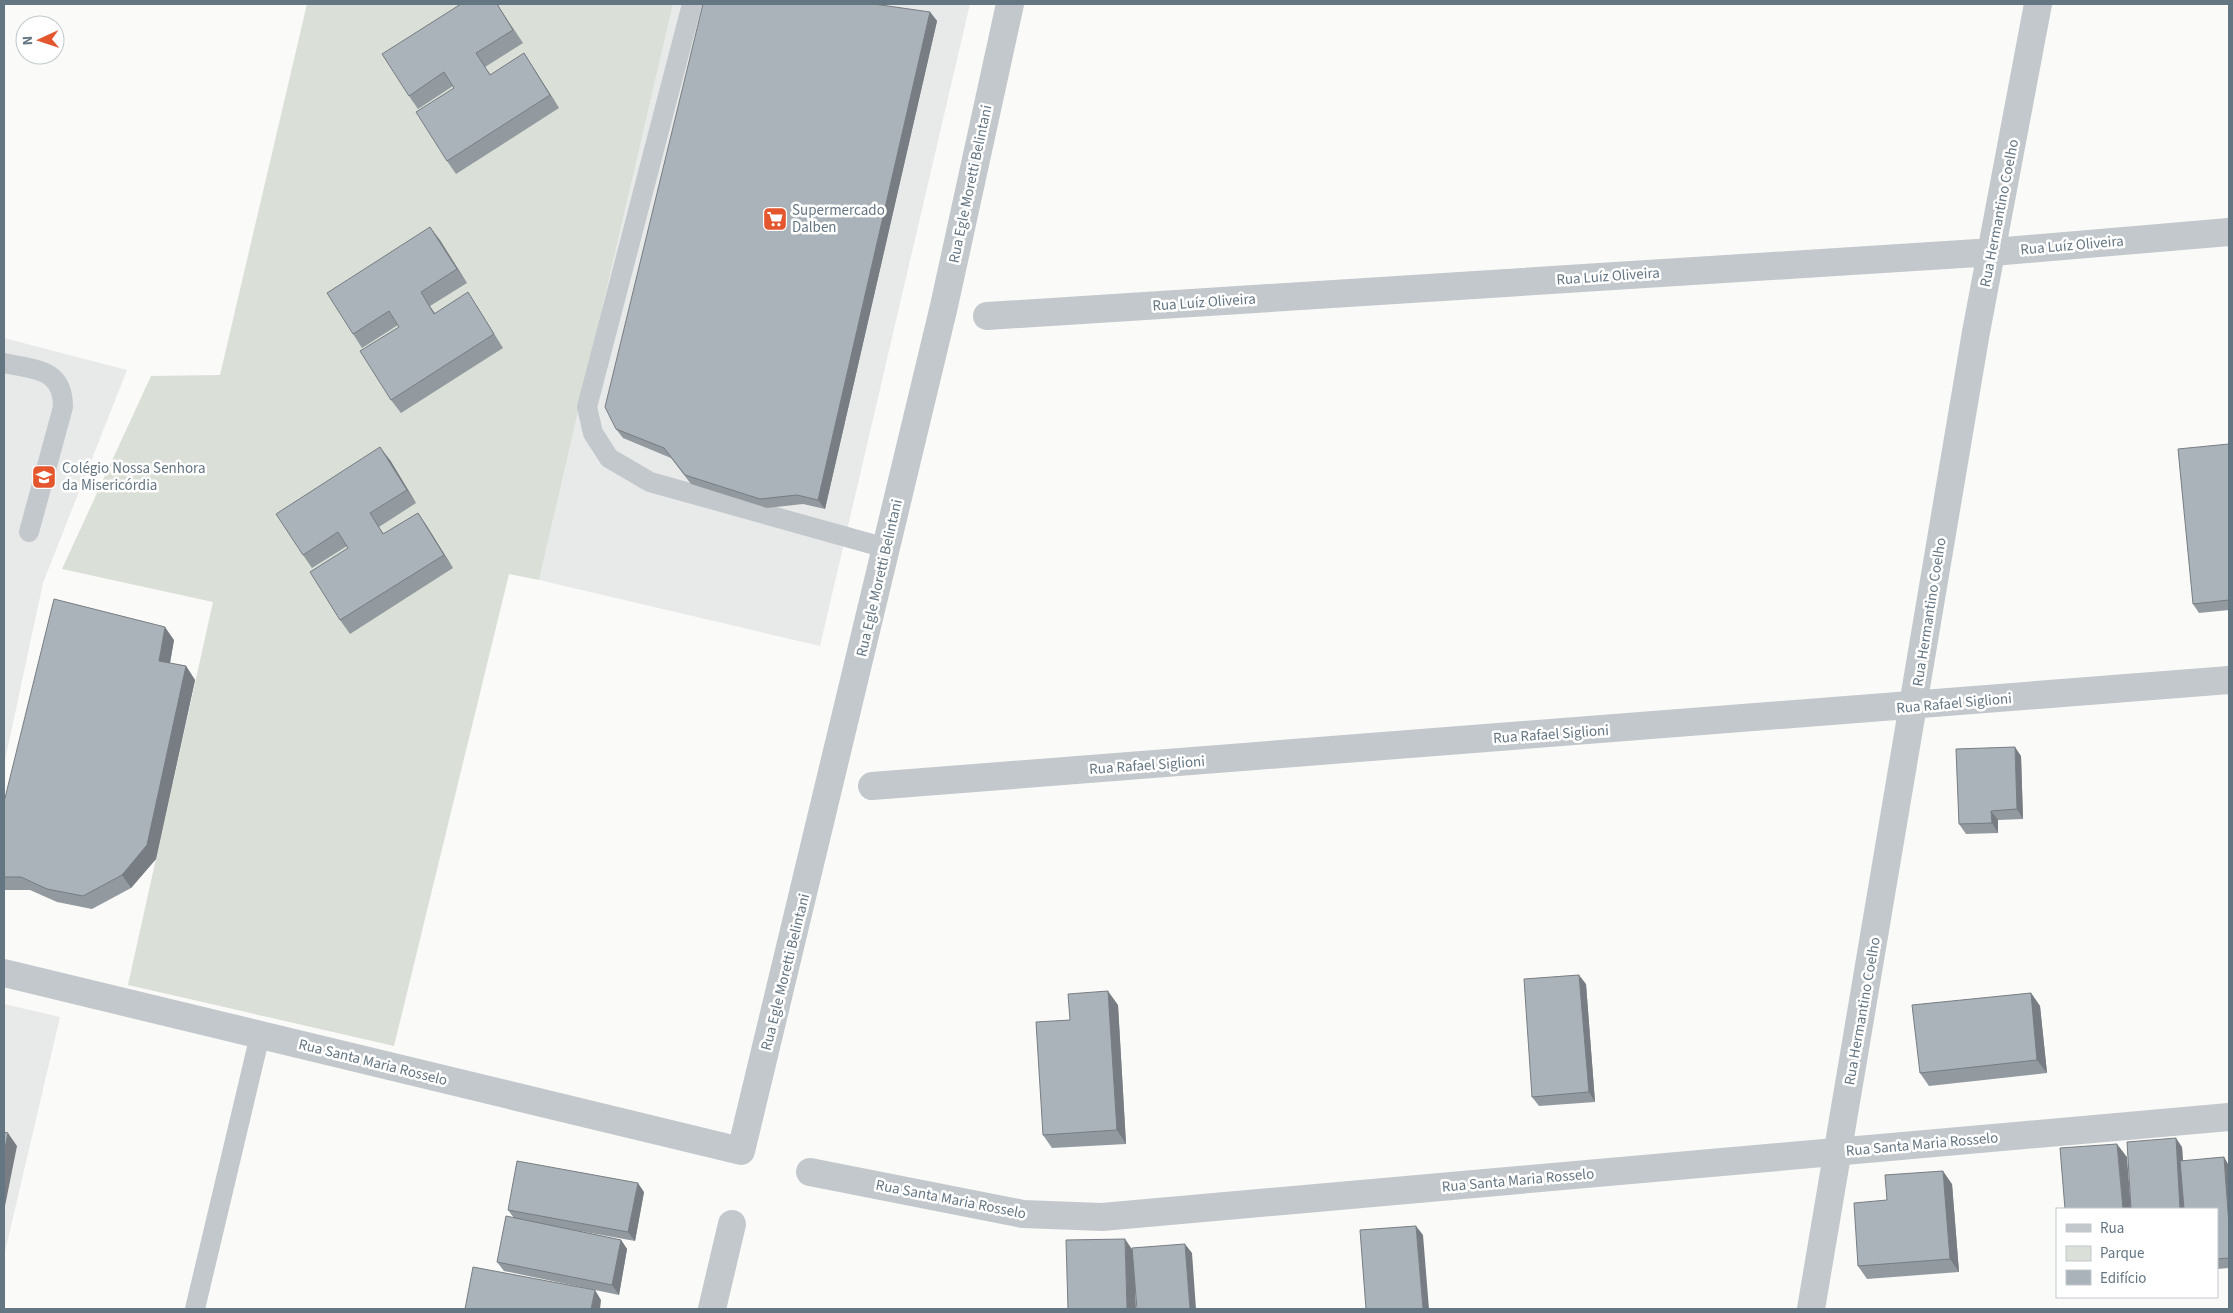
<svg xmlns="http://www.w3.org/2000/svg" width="2233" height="1313" font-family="'Source Sans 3',sans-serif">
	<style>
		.built { fill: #e8e9e9 }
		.green { fill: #dadfd7 }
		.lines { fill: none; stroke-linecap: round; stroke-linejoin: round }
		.service { stroke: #c3c8cc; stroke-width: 20 }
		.minor { stroke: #c3c8cc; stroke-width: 28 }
		.wall { fill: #929a9f }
		.shaded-wall { fill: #777d82 }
		.building { fill: #aab3b9; stroke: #777d82 }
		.labels { text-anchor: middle; stroke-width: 5; stroke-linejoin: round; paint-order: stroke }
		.street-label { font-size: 15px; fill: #657683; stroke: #fff }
		.poi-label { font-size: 15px; fill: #657683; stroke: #fff; text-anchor: start }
	</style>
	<rect width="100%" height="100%" fill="#fafaf8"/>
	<!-- built -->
	<path class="built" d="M673,4H970L820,646L539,580Z
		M4,338L127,370L43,583L4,765Z
		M4,1004L60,1017L4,1256Z"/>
	<!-- green -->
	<path class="green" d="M307,4H673L539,580L509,574L394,1046L128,985L213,602L62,569L151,376L220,375Z"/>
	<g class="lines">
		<!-- service -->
		<path class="service" d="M692,4L587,407L593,433L609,458L650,482L886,548
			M4,363C35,370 63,368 63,407L29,532
			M195,1309L260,1035"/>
		<!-- minor -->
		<path class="minor" d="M987,316L1993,252L2229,232
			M872,786L2229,680
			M4,973L741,1151L944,306L1010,4
			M810,1172L1023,1214L1102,1217L2229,1117
			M712,1309L732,1224
			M1811,1309L1976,332L2038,4"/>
	</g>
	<!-- wall -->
	<path class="wall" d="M461,4H497L523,43L485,67L491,75L524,53L559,108L456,174L447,161L454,88L453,86L418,109L409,96Z
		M930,12L937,21L825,509L803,504L767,508L691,484L671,458L623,438L616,429Z
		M430,227L467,283L430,306L435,313L477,306L503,348L401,413L391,400L399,327L398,325L362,348L353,334Z
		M2229,444V610L2199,613L2193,604Z
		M390,460L416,503L379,527L384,534L418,513L453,568L350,634L340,620L348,548L347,546L312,568L303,555Z
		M174,640L170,663L186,666L195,680L156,859L131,888L92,909L57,902L30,890H4V802Z
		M2021,756L2023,819L1998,820V833L1966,834L1959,824Z
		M1586,984L1595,1102L1539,1106L1532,1097Z
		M2031,993L2040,1006L2047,1073L1929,1086L1920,1073Z
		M1118,1005L1126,1144L1052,1148L1043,1135L1070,1020Z
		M2182,1147L2183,1161L2224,1157L2229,1166V1268L2217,1269V1209H2131Z
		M1952,1184L1959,1272L1867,1279L1858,1266L1887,1200Z
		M644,1192L635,1241L574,1230L621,1240L627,1249L619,1295L504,1271L497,1262L514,1218L508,1210Z"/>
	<!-- shaded-wall -->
	<path class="shaded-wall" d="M930,12L937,21L825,509L818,500Z
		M524,53L533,67L559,108L550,95Z
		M430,227L440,240L467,283L457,269Z
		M380,447L390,460L416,503L407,490Z
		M418,513L427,526L453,568L444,555Z
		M165,627L174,640L168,674L159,661Z
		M186,666L195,680L156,859L131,888L122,875Z
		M2015,747L2021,756L2023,819L2017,809Z
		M1991,811L1998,820V833L1992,823Z
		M1579,975L1586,984L1595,1102L1589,1092Z
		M1108,991L1118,1005L1126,1144L1117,1130Z
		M2031,993L2040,1006L2047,1073L2037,1060Z
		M8,1133L17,1146L4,1211V1153Z
		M2176,1138L2182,1147L2186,1209H2180Z
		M2117,1144L2127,1157L2131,1209H2123Z
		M2224,1157L2229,1166V1225Z
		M1943,1171L1952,1184L1959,1272L1950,1259Z
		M638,1183L644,1192L635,1241L628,1232Z
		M1416,1226L1423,1235L1429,1309H1423Z
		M1125,1239L1134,1252L1136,1309H1127Z
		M621,1240L627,1249L619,1295L612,1285Z
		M1185,1244L1192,1253L1196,1309H1190Z
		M595,1290L601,1300L600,1309H591Z"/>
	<!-- building -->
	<path class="building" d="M461,4H497L513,30L476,53L490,75L524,53L550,95L447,161L416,112L454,88L444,72L409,96L382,54Z
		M703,4H874L930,12L818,500L797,495L760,499L685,475L664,448L616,429L605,407Z
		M430,227L457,269L421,292L434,314L468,292L494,334L391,400L360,351L399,327L389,311L353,334L327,293Z
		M2229,444V600L2193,604L2178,449Z
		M380,447L407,490L370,513L383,534L418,513L444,555L340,620L310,572L348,548L338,532L303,555L276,514Z
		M54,599L165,627L159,661L186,666L147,845L122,875L83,896L47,889L21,877H4V802Z
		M2015,747L2017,809L1991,811L1992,823L1959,824L1956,749Z
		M1579,975L1589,1092L1532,1097L1524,979Z
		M1108,991L1117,1130L1043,1135L1036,1022L1070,1020L1068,994Z
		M2031,993L2037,1060L1920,1073L1912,1005Z
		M4,1132L8,1133L4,1153Z
		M2176,1138L2180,1209H2131L2127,1142Z
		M2117,1144L2123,1209H2065L2060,1148Z
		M2224,1157L2229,1225V1258L2217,1259V1209H2184L2180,1161Z
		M517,1161L638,1183L628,1232L508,1210Z
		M1943,1171L1950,1259L1858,1266L1854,1203L1887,1200L1885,1175Z
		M506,1216L621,1240L612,1285L497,1262Z
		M1416,1226L1423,1309H1366L1360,1230Z
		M1125,1239L1127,1309H1068L1066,1240Z
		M1185,1244L1190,1309H1137L1132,1248Z
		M473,1267L595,1290L591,1309H465Z"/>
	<!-- icons -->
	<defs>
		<symbol id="supermarket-square" viewBox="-11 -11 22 22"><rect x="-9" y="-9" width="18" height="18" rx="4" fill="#e4572e" stroke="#fff"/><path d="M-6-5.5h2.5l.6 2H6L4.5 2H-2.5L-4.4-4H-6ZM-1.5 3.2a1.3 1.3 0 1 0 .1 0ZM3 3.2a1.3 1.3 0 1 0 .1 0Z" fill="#fff"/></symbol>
		<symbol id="school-square" viewBox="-11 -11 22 22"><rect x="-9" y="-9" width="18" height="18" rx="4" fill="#e4572e" stroke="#fff"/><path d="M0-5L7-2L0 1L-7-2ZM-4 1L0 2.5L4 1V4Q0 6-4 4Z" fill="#fff"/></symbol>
	</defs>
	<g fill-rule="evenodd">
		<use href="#supermarket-square" x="761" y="205" width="28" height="28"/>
		<use href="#school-square" x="30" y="463" width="28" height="28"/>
	</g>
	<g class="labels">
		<!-- street labels -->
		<g class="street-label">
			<text transform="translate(970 184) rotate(-78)" y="5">Rua Egle Moretti Belintani</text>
			<text transform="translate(1999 213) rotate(-79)" y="5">Rua Hermantino Coelho</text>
			<text transform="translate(2072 245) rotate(-5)" y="5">Rua Luíz Oliveira</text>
			<text transform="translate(1608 276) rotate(-4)" y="5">Rua Luíz Oliveira</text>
			<text transform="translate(1204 302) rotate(-4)" y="5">Rua Luíz Oliveira</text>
			<text transform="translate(879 578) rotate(-77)" y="5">Rua Egle Moretti Belintani</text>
			<text transform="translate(1929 612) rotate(-81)" y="5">Rua Hermantino Coelho</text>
			<text transform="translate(1954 703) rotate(-5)" y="5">Rua Rafael Siglioni</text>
			<text transform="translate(1551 734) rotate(-4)" y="5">Rua Rafael Siglioni</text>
			<text transform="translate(1147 765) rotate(-4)" y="5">Rua Rafael Siglioni</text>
			<text transform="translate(785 972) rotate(-76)" y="5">Rua Egle Moretti Belintani</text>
			<text transform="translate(1862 1011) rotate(-80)" y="5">Rua Hermantino Coelho</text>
			<text transform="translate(373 1062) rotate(14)" y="5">Rua Santa Maria Rosselo</text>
			<text transform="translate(1922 1144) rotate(-5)" y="5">Rua Santa Maria Rosselo</text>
			<text transform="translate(1518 1180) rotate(-5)" y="5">Rua Santa Maria Rosselo</text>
			<text transform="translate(951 1199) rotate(11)" y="5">Rua Santa Maria Rosselo</text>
		</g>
		<!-- poi labels -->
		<g class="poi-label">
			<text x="792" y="215">Supermercado<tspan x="792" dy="17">Dalben</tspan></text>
			<text x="62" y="473">Colégio Nossa Senhora<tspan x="62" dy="17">da Misericórdia</tspan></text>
		</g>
	</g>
	<!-- border -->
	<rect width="2233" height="1313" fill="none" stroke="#657683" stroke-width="10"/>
	<!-- legend -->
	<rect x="2056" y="1208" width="162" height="90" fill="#ffffff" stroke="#c1c8cd"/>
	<rect x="2066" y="1224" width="25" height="8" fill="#c3c8cc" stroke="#c1c8cd"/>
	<text x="2100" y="1233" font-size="15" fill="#657683">Rua</text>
	<rect x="2066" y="1246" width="25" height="15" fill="#dadfd7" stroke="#c1c8cd"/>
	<text x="2100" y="1258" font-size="15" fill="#657683">Parque</text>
	<rect x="2066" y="1270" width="25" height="15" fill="#aab3b9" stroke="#c1c8cd"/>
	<text x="2100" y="1283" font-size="15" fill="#657683">Edifício</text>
	<!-- north arrow -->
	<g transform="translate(40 40) rotate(267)"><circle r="24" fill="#ffffff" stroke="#c1c8cd"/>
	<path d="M0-4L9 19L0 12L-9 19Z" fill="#e4572e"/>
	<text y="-8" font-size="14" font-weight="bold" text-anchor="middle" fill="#657683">N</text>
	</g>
</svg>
